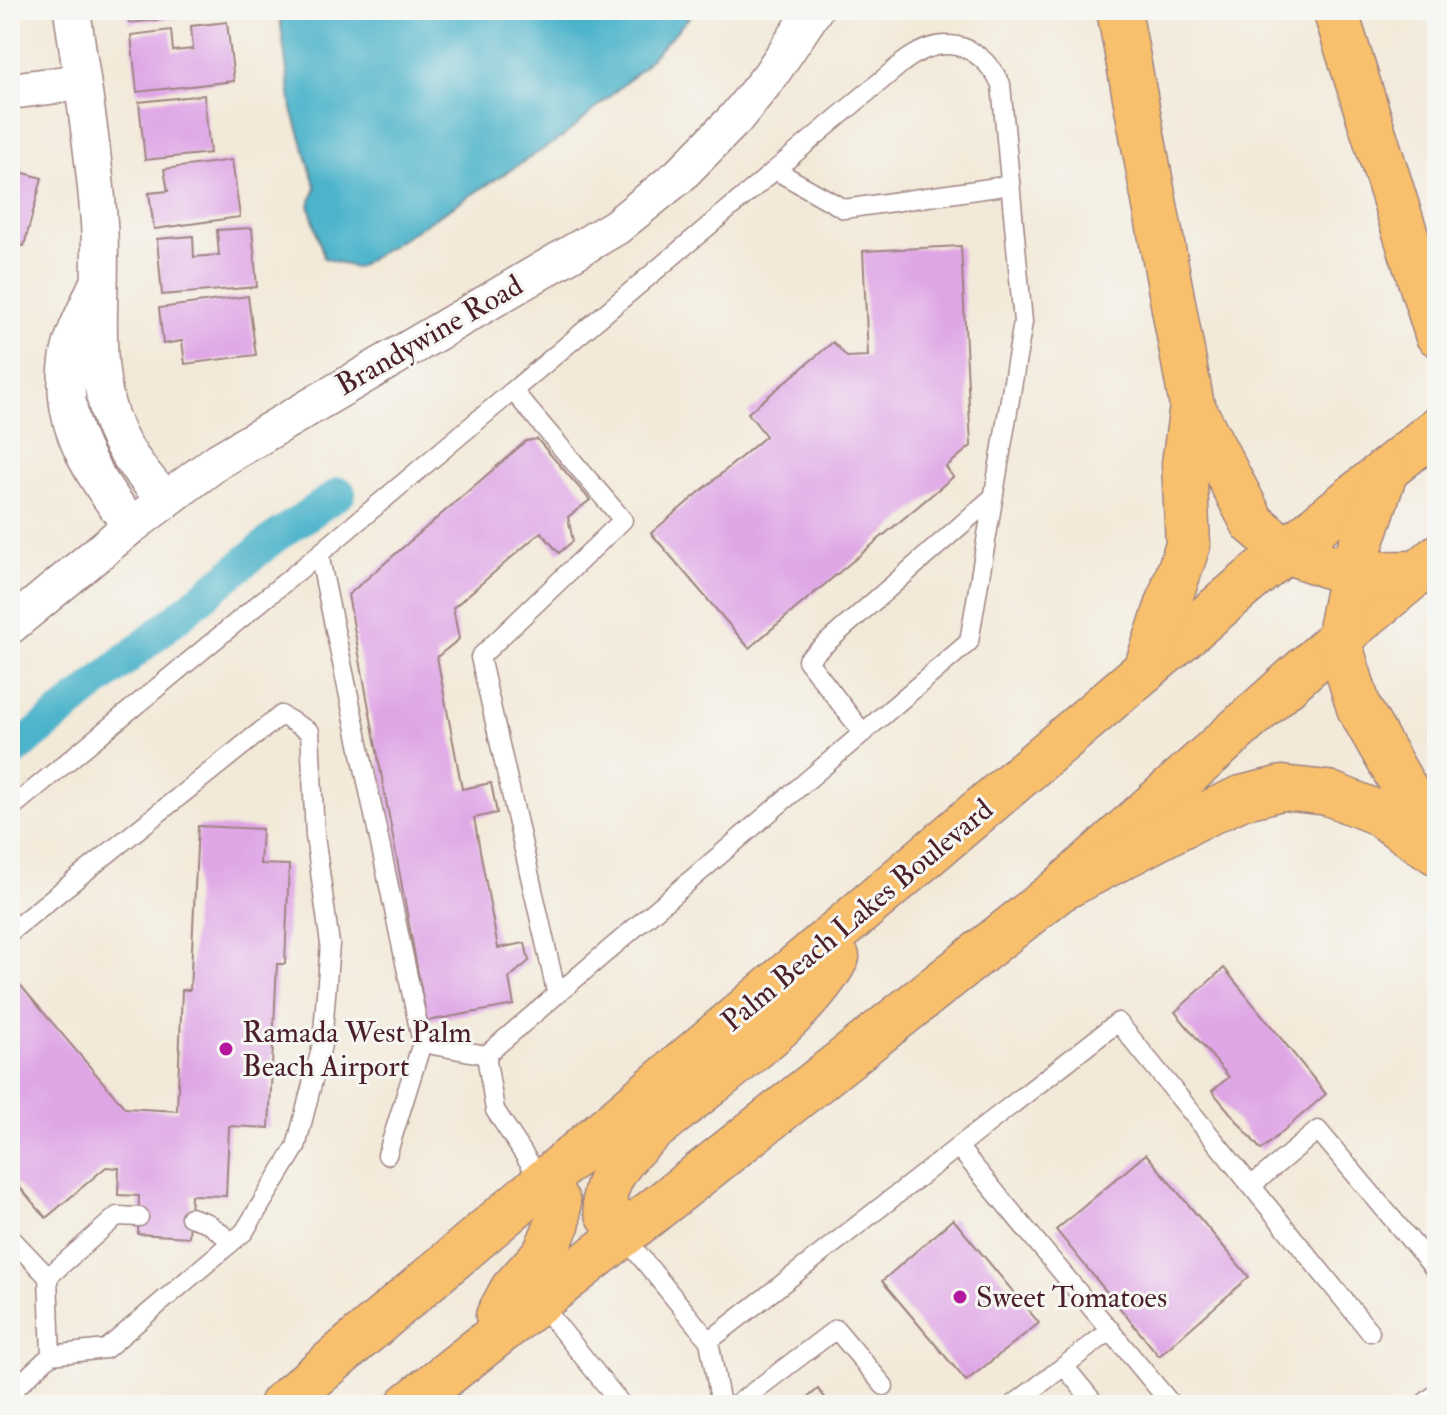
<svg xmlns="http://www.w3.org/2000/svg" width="1447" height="1415" font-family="'IM FELL Double Pica',serif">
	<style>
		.water { fill: #4bb3ca; stroke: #4a697a; stroke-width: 2 }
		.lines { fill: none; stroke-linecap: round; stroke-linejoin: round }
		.canal { stroke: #4bb3ca; stroke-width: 32 }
		.building { fill: #dfa6e6 }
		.service-casing { stroke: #9e8482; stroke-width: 21 }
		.minor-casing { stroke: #9e8482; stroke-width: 39 }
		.primary-casing { stroke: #9e8482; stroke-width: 47 }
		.motorway-casing { stroke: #9e8482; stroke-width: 47 }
		.service { stroke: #fff; stroke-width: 18 }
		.minor { stroke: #fff; stroke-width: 36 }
		.primary { stroke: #f8bf6c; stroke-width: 44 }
		.motorway { stroke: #f8bf6c; stroke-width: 44 }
		.poi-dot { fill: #b5179e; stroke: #f6f6f2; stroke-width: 3 }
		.labels { text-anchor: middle; stroke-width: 6; stroke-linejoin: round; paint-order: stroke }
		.street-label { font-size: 30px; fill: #4a1f2b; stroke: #f6f6f2 }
		.poi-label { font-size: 30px; fill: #4a1f2b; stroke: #f6f6f2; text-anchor: start }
	</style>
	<rect width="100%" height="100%" fill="#f6f6f2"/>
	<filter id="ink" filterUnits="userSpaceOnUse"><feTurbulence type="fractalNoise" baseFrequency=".0125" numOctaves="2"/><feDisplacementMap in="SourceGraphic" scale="16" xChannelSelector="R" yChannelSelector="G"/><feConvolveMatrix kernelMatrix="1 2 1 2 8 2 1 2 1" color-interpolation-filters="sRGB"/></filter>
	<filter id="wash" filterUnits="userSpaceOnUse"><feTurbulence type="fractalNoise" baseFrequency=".006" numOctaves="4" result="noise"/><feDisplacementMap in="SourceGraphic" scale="32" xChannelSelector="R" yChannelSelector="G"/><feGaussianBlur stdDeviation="1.8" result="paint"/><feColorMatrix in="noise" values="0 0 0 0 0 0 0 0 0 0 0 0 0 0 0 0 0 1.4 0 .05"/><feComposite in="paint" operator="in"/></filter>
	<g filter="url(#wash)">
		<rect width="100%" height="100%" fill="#f3e9d8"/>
		<!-- water -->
		<path class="water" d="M279,10H696L641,69L564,136L356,268L324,258L309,205L316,188L292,109Z"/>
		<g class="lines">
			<!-- canal -->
			<path class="canal" d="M10,755L274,538L340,493"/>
		</g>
		<g id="blocks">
			<!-- building -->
			<path class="building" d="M127,10H225V13L129,23Z
				M227,22L234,81L137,92L131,35L171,30L173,51L193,49L191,26Z
				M204,95L210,153L145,160L139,102Z
				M232,160L240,217L154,229L149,193L168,191L164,169Z
				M10,169L42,178L24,246L10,242Z
				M252,228L257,287L162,295L157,239L193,236L194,257L219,255L217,230Z
				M961,246L971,446L946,467L953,477L749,648L651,533L766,436L748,413L833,342L847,357L868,356L863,251Z
				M10,252L19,254L11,286H10Z
				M248,296L256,355L185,364L182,341L163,344L159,308Z
				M537,439L590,500L568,517L573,541L559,553L541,532L453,608L459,639L437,657L462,789L491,783L497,813L474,818L498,948L525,943L529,961L509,978L514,1005L427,1021L348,595L526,441Z
				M198,826L262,829L260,864L289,865L285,964H277L269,1128L229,1126L226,1196L191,1195L189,1237L138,1234L139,1196L118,1195L119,1168L106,1167L46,1218L10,1176V973L125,1108L177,1111L182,990H190Z
				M1224,968L1326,1094L1261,1150L1212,1091L1229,1077L1175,1012Z
				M1146,1154L1249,1277L1159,1356L1056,1230Z
				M953,1219L1039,1323L966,1381L882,1281Z
				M818,1389L831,1405H799Z"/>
		</g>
	</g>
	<g filter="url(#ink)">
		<use href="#blocks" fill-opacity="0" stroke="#9e8482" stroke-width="2"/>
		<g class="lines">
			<defs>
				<path id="service" d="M775,170L844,209L1011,185
					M513,391L623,520L480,657L557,995
					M319,554L422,1043L486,1055
					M863,733L807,660L993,497
					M10,809L319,554L901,64C940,33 977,40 1001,84L1023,322L969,642L486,1055L495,1110L542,1182
					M10,932L281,715L310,732L315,836L330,944L322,1045L296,1147L244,1232L232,1242L106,1349L51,1355L10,1393
					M958,1147L1172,1405
					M387,1155L422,1043
					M1251,1186L1318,1130L1437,1272
					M190,1217L208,1223L232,1242
					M623,1235L709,1341L721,1405
					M10,1237L48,1277L51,1355
					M48,1277L117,1216L139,1217
					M539,1302L622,1405
					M709,1341L1118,1022L1370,1332
					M1064,1366L1096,1405
					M736,1405L836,1329L884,1386
					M1013,1405L1111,1330
					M1422,1405L1437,1393"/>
				<path id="minor" d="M72,10C82,81 94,152 99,223C104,293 87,371 118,436C130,460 148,480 165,500
					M10,91L82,82
					M94,291C85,313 71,337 68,361C58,427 94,476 131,526
					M10,626L131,526L218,461L616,227L679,176L735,119L769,77L814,10
					M10,1404L11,1405"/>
				<path id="primary" d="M622,1235C613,1221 601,1209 606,1191C616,1155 655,1128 683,1106C731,1067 810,1011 837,957
					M498,1316L512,1290L545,1253L558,1222V1203L543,1182
					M281,1405L1253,578L1437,429
					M408,1405L1059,890L1338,639L1437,557"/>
				<path id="motorway" d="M1119,10L1192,406L1253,523L1286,551L1351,574L1417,573
					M1335,10L1437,334
					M1386,470L1351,574L1338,639L1359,708L1437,845
					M1146,669L1188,545L1184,464L1192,406
					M1059,890L1193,820L1241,798L1282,788L1328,793L1376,812L1437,853"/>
			</defs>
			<!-- service casing -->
			<use href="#service" class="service-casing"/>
			<!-- minor casing -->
			<use href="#minor" class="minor-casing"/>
			<!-- primary casing -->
			<use href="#primary" class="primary-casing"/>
			<!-- motorway casing -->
			<use href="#motorway" class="motorway-casing"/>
			<!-- service -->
			<use href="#service" class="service"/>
			<!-- minor -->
			<use href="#minor" class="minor"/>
			<!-- primary -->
			<use href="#primary" class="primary"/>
			<!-- motorway -->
			<use href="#motorway" class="motorway"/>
		</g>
	</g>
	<!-- markers -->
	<g class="poi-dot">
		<circle cx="226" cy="1049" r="8"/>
		<circle cx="960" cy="1297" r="8"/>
	</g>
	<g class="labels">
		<!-- street labels -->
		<g class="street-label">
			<text transform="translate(429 335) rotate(-30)" y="10">Brandywine Road</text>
			<text transform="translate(857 915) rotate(-40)" y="10">Palm Beach Lakes Boulevard</text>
		</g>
		<!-- poi labels -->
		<g class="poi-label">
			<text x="242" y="1042">Ramada West Palm<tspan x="242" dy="34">Beach Airport</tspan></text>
			<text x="976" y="1307">Sweet Tomatoes</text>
		</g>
	</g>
	<!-- margin -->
	<rect width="1447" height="1415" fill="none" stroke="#f6f6f2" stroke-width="40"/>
</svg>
